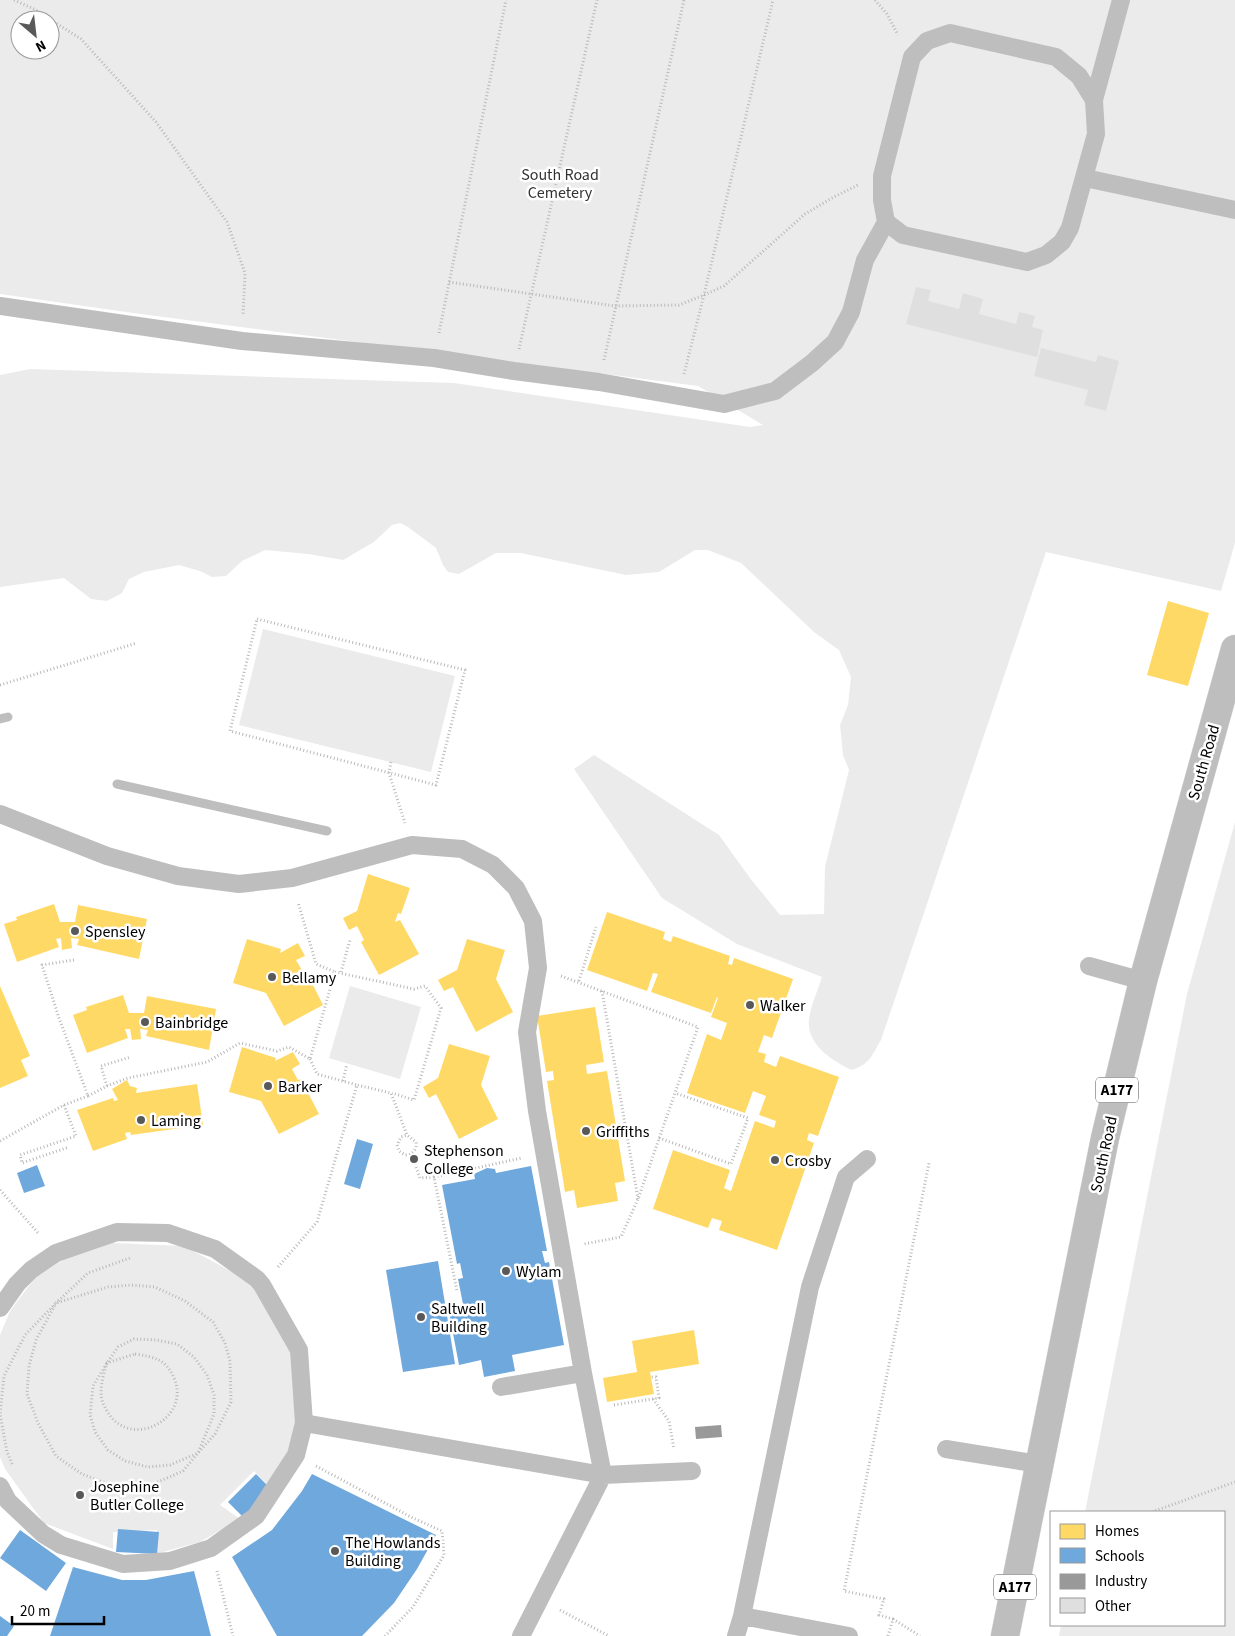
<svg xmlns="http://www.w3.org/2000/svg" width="1235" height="1636" font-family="'Source Sans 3',sans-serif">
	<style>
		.green { fill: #ebebeb; fill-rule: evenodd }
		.homes { fill: #ffd966 }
		.schools { fill: #6fa8dc }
		.industry { fill: #999 }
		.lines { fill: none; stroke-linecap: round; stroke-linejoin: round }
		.stream { stroke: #bebebe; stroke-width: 9 }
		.building { fill: #dfdfdf }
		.primary-casing { stroke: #dbdbdb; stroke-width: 29 }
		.path { stroke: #b9b9b9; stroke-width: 3; stroke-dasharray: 1 2.5; stroke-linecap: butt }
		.lane { stroke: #bebebe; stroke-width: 18 }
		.primary { stroke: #bebebe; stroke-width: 28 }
		.poi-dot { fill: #595959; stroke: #fff; stroke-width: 2 }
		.labels { text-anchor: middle; stroke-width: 5; stroke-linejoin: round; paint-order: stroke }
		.shield { fill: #fff; stroke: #4c4c4c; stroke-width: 1 }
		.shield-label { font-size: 15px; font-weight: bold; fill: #000 }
		.park-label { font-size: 16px; fill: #323232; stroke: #fff }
		.street-label { font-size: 16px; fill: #000; stroke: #fff }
		.poi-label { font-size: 16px; fill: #000; stroke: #fff; text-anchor: start }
	</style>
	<rect width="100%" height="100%" fill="#fff"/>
	<!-- green -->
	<path class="green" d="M0,0H1235V543L1221,591L1046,552L881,1040C872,1055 870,1064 852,1070C832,1061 806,1044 809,1019C811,1005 818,990 822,977L737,944L662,898L574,769L594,755L719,835L750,878L780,915L824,914L825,867L849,770L843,755L840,725L848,705L851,677L839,650L814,632L741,563L708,550H695L659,572L626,575L521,553H496L459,574L448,572L443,565L436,548L408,527L400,523L392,525L374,542L343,560L308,554L265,550L242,561L226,576L212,577L200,571L179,565L144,572L129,579L122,593L107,601L91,599L64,578L0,587V375L30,369L454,383L750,427L763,425L698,386L133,313L0,294ZM20,20H50V50H20Z
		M263,629L455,676L431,772L239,725Z
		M1235,822V1636H1059L1061,1625H1224V1512H1085L1187,994Z
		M350,986L421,1007L400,1079L329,1058Z
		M112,1243L184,1246L251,1282L290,1340L297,1400L294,1437L276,1480L270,1487L254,1471L220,1505L240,1519L200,1542L155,1554L157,1530L113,1532V1549L44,1523L5,1469L0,1457V1335L10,1311L34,1279L64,1259Z"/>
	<!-- homes -->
	<path class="homes" d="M1168,601L1209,613L1188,686L1147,675Z
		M368,874L410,888L401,914L398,913L395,922L400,920L419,954L379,975L361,942L364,940L357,926L349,930L343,918L357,911Z
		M54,904L60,922H75L78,905L147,919L139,959L77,945L79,939L71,938L72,948L62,950L61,938L56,939L59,947L17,962L4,924L17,920L16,917Z
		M607,912L665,932L663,939L671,942L673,936L730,956L728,964L732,965L734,958L793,979L772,1038L764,1035L758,1052L766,1054L764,1062L776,1067L780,1056L839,1077L818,1136L809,1133L807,1140L814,1143L777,1250L719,1230L722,1221L712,1218L708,1228L653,1209L673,1150L730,1170L724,1188L731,1191L755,1121L774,1128L776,1121L759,1115L766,1096L753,1091L745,1113L687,1093L707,1034L721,1040L727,1023L711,1017L718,998L717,997L711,1013L651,992L658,974L653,973L647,991L587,970Z
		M247,939L281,949L280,953L298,943L305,956L296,960L303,972L306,971L323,1005L284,1026L266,993L233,983Z
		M467,939L505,950L496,979L513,1012L476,1032L453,987L444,991L438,980L457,970Z
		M0,986L30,1056L21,1060L28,1076L0,1088Z
		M123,995L129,1013H144L147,996L216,1009L209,1050L146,1036L148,1030L140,1029L141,1039L132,1040L130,1029H125L128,1038L87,1053L73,1015L87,1010L86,1007Z
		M595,1007L604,1062L586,1065L587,1074L607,1071L625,1181L615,1183L618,1201L577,1208L574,1190L565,1192L547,1081L554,1080L553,1071L546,1072L537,1016Z
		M449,1044L490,1056L481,1085L498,1119L459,1139L436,1094L429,1098L423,1087L438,1078Z
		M242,1047L276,1058L275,1061L293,1052L300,1064L292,1069L298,1080L301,1079L319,1114L279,1134L261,1101L229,1092Z
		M127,1080L130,1086L137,1088L136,1093L197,1084L203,1125L131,1135L130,1132L125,1133L127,1139L93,1151L77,1110L113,1098L114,1101L118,1100L112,1089Z
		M694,1330L699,1364L650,1372L654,1394L607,1402L603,1378L637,1372L632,1341Z"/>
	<!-- schools -->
	<path class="schools" d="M357,1139L373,1144L360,1189L344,1184Z
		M37,1165L45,1186L24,1193L17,1173Z
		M531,1166L547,1251H542L545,1263L549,1262L564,1345L512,1355L515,1371L484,1377L481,1360L459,1365L448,1307L463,1304L458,1279L463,1278L460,1263L457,1264L442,1185L475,1179L474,1174L487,1168L495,1169L496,1173Z
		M438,1261L455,1364L403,1372L386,1270Z
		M256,1474L272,1490L244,1518L228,1502Z
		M312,1474L436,1535L417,1569L394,1603L362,1636H277L232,1557L272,1530L302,1491Z
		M118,1529L159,1532L157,1554L116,1552Z
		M20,1530L66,1563L46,1591L0,1558Z
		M73,1567L122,1580H146L194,1571L211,1636H50Z
		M0,1616L14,1626L7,1636H0Z"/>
	<!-- industry -->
	<path class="industry" d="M721,1425L722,1437L696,1439L695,1427Z"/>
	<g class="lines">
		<!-- stream -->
		<path class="stream" d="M0,719L8,717
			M117,784L327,831"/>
	</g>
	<!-- building -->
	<path class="building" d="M916,287L931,290L928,301L959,309L963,293L983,299L979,314L1016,324L1019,312L1035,316L1032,327L1043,330L1037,357L906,324Z
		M1041,348L1096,362L1098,355L1119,361L1106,411L1084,405L1088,390L1034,376Z"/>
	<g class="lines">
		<defs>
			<path id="primary" d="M1005,1636L1105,1138L1143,981L1235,649"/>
		</defs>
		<!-- primary casing -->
		<use href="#primary" class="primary-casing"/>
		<!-- path -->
		<path class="path" d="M14,0L34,9L81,39L156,122L227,222L245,273L243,316
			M875,0L887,14L898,35
			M449,282L615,306L679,305L704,295L724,286L805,214L834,197L858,185
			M439,333L506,0
			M519,349L597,0
			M604,360L684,0
			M684,374L704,295L773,0
			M257,619L465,670L436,785L230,731Z
			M0,685L137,643
			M391,762L389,773L405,823
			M74,960L42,965L59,1018L88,1096L107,1086L128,1078L207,1062L240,1043L277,1051L289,1047L310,1059L335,972L316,964L298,902
			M335,972L414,989L425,986L441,1008L414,1100L392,1093
			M341,972L350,940
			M561,976L698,1027L638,1199L621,1237L584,1244
			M579,981L596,927
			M602,991L638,1199
			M310,1059L317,1074L357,1085
			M343,1081L347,1064
			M107,1086L101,1066L131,1057
			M64,1105L76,1136L20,1155L22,1163L69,1147
			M659,1138L731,1164L748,1118L675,1093
			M0,1141L64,1105L88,1096
			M411,1154L420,1178L434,1177L457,1291
			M434,1177L522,1158
			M0,1190L39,1234
			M278,1267L317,1222L357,1085L391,1093L407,1135L416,1142C417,1149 413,1155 405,1155L399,1151L397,1145L401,1137L407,1135
			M135,1354C154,1357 166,1359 174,1378C191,1416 137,1448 111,1417C106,1410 101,1402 101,1393C101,1383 104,1372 107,1363Z
			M653,1399L669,1421L674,1449
			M614,1405L659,1398L656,1377H651
			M12,1464L7,1452L0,1414L4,1376L25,1335L56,1303L108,1287L131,1285L155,1287L185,1301L213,1322L225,1343L230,1361L231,1402L215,1434L198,1453L170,1465L148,1467L125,1461L108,1450L95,1432L90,1415L93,1386L107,1363L118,1347L134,1339L156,1340L177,1344L194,1357L207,1375L214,1395V1414L198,1453L183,1471L149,1486L116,1487L82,1474L56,1456L38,1423L27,1394L29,1366L36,1340L56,1303L88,1273L130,1258
			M316,1466L413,1518L442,1531L444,1555L413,1607L385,1636
			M1152,1512L1235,1482
			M217,1571L233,1636
			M560,1610L609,1636
			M893,1619L920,1636
			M888,1636L893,1619L879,1615L884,1599L844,1591L929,1163"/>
		<!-- lane -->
		<path class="lane" d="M950,33L1056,57L1079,76L1094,100L1096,134L1070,228L1062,242L1046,255L1027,262L903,235L886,222L882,200V176L912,57L927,41Z
			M1094,100L1121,0
			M1085,178L1235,210
			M0,306L242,341L434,358L514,371L599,382L724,404L775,391L812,363L835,342L851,312L865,260L886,222
			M0,814L107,856L178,876L239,884L292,878L412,845L462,849L493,865L516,888L533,921L538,968L527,1032L537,1111L583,1373L603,1475L521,1636
			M1089,966L1143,981
			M0,1308L17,1284L31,1270L56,1253L117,1232L168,1233L215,1249L257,1279L262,1285L299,1350L304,1423L296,1455L256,1516L211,1548L170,1561L123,1564L61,1545L43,1534L8,1501L0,1486
			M501,1387L583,1373
			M304,1423L603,1475L692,1471
			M946,1449L1039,1464
			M742,1616L849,1636
			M736,1636L742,1616L810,1287L846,1177L867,1159"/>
		<!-- primary -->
		<use href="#primary" class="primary"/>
	</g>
	<!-- markers -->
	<g class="poi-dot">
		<circle cx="75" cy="931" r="5"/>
		<circle cx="272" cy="977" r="5"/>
		<circle cx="750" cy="1005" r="5"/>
		<circle cx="145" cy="1022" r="5"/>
		<circle cx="268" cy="1086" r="5"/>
		<circle cx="141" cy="1120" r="5"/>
		<circle cx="586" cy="1131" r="5"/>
		<circle cx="414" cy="1159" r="5"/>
		<circle cx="775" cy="1160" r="5"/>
		<circle cx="506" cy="1271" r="5"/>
		<circle cx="421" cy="1317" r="5"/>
		<circle cx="80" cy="1495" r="5"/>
		<circle cx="335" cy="1551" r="5"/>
	</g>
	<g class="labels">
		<!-- shield labels -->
		<g class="shield">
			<rect x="1096" y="1077.5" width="42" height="25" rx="4"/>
			<rect x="994" y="1574.5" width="42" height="25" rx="4"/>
		</g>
		<g class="shield-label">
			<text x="1117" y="1095">A177</text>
			<text x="1015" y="1592">A177</text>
		</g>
		<!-- park labels -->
		<g class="park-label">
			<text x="560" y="180">South Road<tspan x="560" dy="18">Cemetery</tspan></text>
		</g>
		<!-- street labels -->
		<g class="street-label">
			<text transform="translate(1203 762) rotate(-74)" y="6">South Road</text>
			<text transform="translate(1103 1154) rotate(-78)" y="6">South Road</text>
		</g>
		<!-- poi labels -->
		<g class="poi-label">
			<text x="85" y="937">Spensley</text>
			<text x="282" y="983">Bellamy</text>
			<text x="760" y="1011">Walker</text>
			<text x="155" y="1028">Bainbridge</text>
			<text x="278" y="1092">Barker</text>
			<text x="151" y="1126">Laming</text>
			<text x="596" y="1137">Griffiths</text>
			<text x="424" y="1156">Stephenson<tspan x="424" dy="18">College</tspan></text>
			<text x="785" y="1166">Crosby</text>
			<text x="516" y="1277">Wylam</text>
			<text x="431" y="1314">Saltwell<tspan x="431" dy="18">Building</tspan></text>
			<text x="90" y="1492">Josephine<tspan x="90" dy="18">Butler College</tspan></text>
			<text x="345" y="1548">The Howlands<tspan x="345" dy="18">Building</tspan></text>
		</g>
	</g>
	<!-- legend -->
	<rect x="1050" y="1511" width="175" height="115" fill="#ffffff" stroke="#999999"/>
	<rect x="1060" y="1524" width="25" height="15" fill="#ffd966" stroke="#999999"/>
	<text x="1095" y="1536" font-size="15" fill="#000000">Homes</text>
	<rect x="1060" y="1548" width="25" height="15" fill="#6fa8dc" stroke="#999999"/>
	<text x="1095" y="1561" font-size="15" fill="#000000">Schools</text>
	<rect x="1060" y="1574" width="25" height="15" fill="#999999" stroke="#999999"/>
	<text x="1095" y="1586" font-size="15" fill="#000000">Industry</text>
	<rect x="1060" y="1598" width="25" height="15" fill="#dfdfdf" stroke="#999999"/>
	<text x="1095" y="1611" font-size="15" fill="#000000">Other</text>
	<!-- north arrow -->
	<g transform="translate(35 35) rotate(152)"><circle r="24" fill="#ffffff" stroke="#999999"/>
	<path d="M0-4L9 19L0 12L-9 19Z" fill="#595959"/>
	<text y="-8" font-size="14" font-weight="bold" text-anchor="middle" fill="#000000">N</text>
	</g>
	<!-- scale -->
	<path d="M12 1616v8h92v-8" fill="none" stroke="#000000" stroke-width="2.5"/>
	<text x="20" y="1616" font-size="15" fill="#000000" stroke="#ffffff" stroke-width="4" paint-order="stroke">20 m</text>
</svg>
